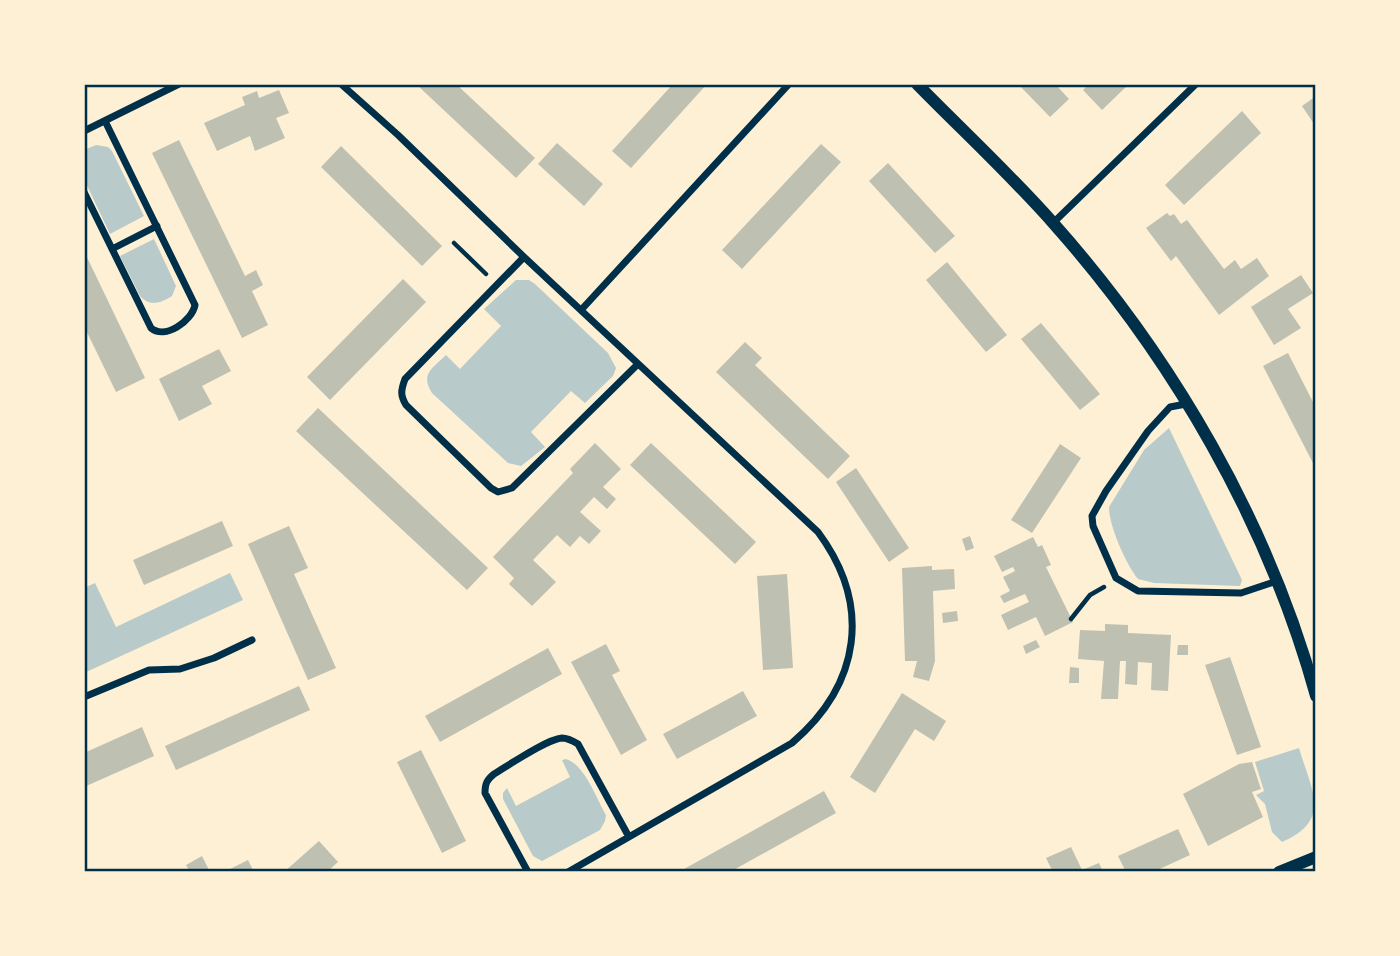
<svg xmlns="http://www.w3.org/2000/svg" width="1400" height="956" font-family="'Times New Roman',serif">
	<style>
		.green { fill: #b9caca }
		.building { fill: #bec0b2 }
		.lines { fill: none; stroke-linecap: round; stroke-linejoin: round }
		.path { stroke: #003049; stroke-width: 4.5 }
		.minor { stroke: #003049; stroke-width: 7 }
		.tertiary { stroke: #003049; stroke-width: 12 }
		.neatline { fill: none; stroke: #003049; stroke-width: 2.5 }
	</style>
	<rect width="100%" height="100%" fill="#fdf0d5"/>
	<!-- green -->
	<path class="green" d="M96,145L108,147L112,151L144,216L110,234L84,179V150Z
		M154,239L176,286L172,296C161,303 150,307 140,296L120,256Z
		M516,280H529L535,284L608,353L616,368L613,376L585,403L571,391L531,432L545,447L521,466L508,463L432,393C420,374 432,369 446,355L460,369L501,326L484,309Z
		M1169,428L1242,580L1240,586L1154,583L1138,579C1126,564 1109,526 1109,507L1144,450Z
		M230,573L243,600L84,673V588L95,583L116,627Z
		M1299,748C1311,790 1333,820 1282,842L1272,832L1265,804L1256,795L1264,791L1255,762Z
		M566,759C585,765 596,798 606,815L605,821L600,830L542,861L533,856L503,799V793L507,788L516,806L570,777L562,760Z"/>
	<!-- building -->
	<path class="building" d="M416,84H456L535,158L516,178Z
		M673,84H707L631,168L612,151Z
		M1018,84H1055L1069,99L1050,117Z
		M1089,84H1129L1102,110L1083,90Z
		M279,90L289,113L276,118L285,138L255,151L250,136L217,151L204,123L245,105L242,97L257,91L259,98Z
		M1316,96V127L1302,106Z
		M1242,111L1261,133L1184,205L1165,185Z
		M179,140L245,276L256,270L263,285L252,291L268,325L242,338L152,153Z
		M557,143L603,184L584,206L538,164Z
		M821,144L841,162L742,269L722,250Z
		M341,146L442,246L422,266L321,167Z
		M888,163L955,236L935,253L869,181Z
		M1167,213L1170,216L1174,214L1181,224L1187,220L1224,269L1235,260L1241,269L1257,258L1269,276L1219,315L1176,256L1171,261L1146,228Z
		M84,251L145,378L116,392L84,326Z
		M947,262L1007,335L986,352L926,280Z
		M1301,275L1313,293L1288,309L1301,328L1274,345L1251,307Z
		M403,279L426,302L330,400L307,377Z
		M1041,323L1100,394L1080,410L1021,339Z
		M745,342L762,358L755,365L850,456L828,479L716,372Z
		M219,349L231,371L202,386L212,404L179,421L159,379Z
		M1288,353L1316,408V469L1263,366Z
		M318,408L488,568L467,590L296,431Z
		M595,443L621,469L603,487L616,499L607,509L594,497L580,512L601,531L589,544L580,536L570,547L557,535L533,560L556,582L532,606L509,584L514,578L493,557L573,473L570,469Z
		M651,443L756,542L735,564L630,465Z
		M1060,444L1081,458L1032,533L1011,520Z
		M856,468L909,548L889,562L836,482Z
		M222,521L233,546L144,585L133,560Z
		M289,526L308,568L294,574L336,668L308,680L248,544Z
		M970,536L974,548L966,551L962,539Z
		M1033,537L1038,547L1042,545L1047,556L1051,565L1046,567L1073,622L1045,636L1036,617L1008,630L1001,615L1029,602L1025,594L1004,603L1000,596L1010,591L1003,577L1015,571L1013,567L1002,572L994,556Z
		M932,566V570L954,569L955,589L933,591L935,661L929,681L913,677L917,661H905L902,568Z
		M787,574L793,668L763,670L757,576Z
		M957,611L958,621L943,623L942,613Z
		M1105,624L1128,625V633L1171,635L1168,691L1151,690L1152,663L1138,662L1137,685L1125,684L1126,661H1120L1118,699H1101L1104,661L1078,659L1080,630L1105,631Z
		M1036,640L1040,647L1026,654L1023,646Z
		M606,644L620,671L612,675L647,740L621,755L571,662Z
		M1178,645H1188V655H1177Z
		M548,648L562,674L440,742L425,716Z
		M1230,657L1261,747L1237,755L1205,665Z
		M1070,667L1079,668V683H1069Z
		M299,686L310,710L176,770L165,746Z
		M743,691L757,716L677,759L663,734Z
		M902,693L946,721L934,741L915,729L875,793L850,777Z
		M142,727L154,756L84,787V753Z
		M421,750L466,841L442,853L397,762Z
		M1252,762L1261,789L1252,792L1263,817L1208,846L1183,794L1239,764Z
		M824,791L836,813L730,872H686L684,869Z
		M1178,829L1190,855L1153,872H1126L1118,856Z
		M319,841L338,862L327,872H284Z
		M1071,847L1082,870L1099,863L1103,872H1053L1046,858Z
		M202,856L210,872H190L186,865Z
		M248,860L254,872H224Z"/>
	<g class="lines">
		<!-- path -->
		<path class="path" d="M454,243L486,274
			M1071,619L1090,595L1104,587"/>
		<!-- minor -->
		<path class="minor" d="M341,84L398,135L524,257L818,532C872,605 861,684 792,743L568,872
			M84,131L179,84
			M84,192L151,328C165,340 192,321 195,305L105,121
			M1053,223L1196,84
			M112,249L157,226
			M524,257L405,379C401,390 400,395 406,405L491,488L498,492L512,488L638,364
			M582,309L789,84
			M1186,404L1170,407L1148,431L1106,491L1092,516L1093,526L1116,578L1138,591L1241,593L1277,581
			M84,697L149,670L180,669L214,658L252,640
			M528,872L485,793C485,783 487,780 494,774C509,765 547,739 562,738C568,738 573,741 578,744L629,837"/>
		<!-- tertiary -->
		<path class="tertiary" d="M917,84C962,130 1011,175 1054,224C1173,358 1268,522 1316,696
			M1279,872L1316,857"/>
	</g>
	<!-- border -->
	<rect width="1400" height="956" fill="none" stroke="#fdf0d5" stroke-width="172"/>
	<rect x="86" y="86" width="1228" height="784" class="neatline"/>
</svg>
